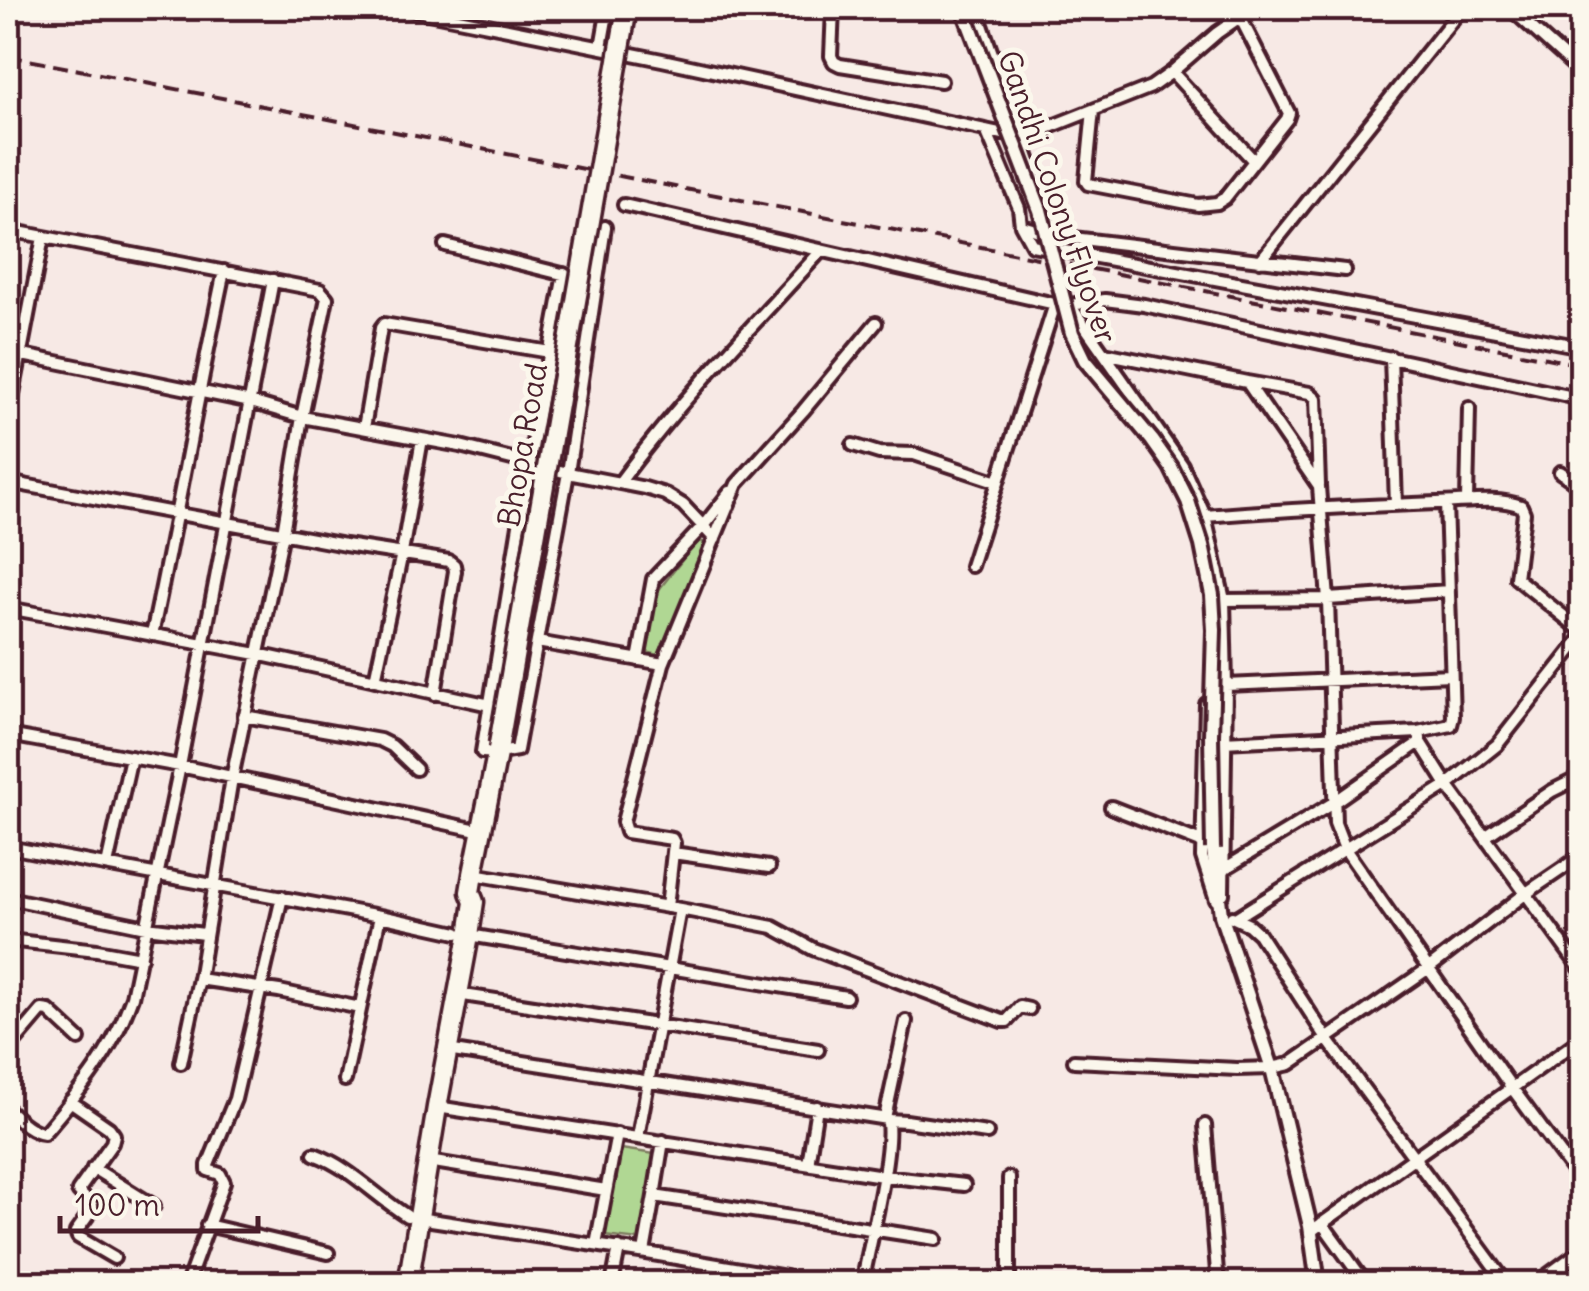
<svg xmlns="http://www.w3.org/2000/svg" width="1589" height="1291" font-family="Delius,sans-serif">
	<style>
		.green { fill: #b0d793; stroke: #7d7b5f; stroke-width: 2.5 }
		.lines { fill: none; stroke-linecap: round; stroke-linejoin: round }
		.minor-casing { stroke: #4a1f2b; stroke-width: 18 }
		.tertiary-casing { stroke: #4a1f2b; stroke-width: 20 }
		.primary-casing { stroke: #4a1f2b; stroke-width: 25 }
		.minor { stroke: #fbf7ec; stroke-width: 10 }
		.tertiary { stroke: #fbf7ec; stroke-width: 12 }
		.primary { stroke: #fbf7ec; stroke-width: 18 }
		.rail { stroke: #4a1f2b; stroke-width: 4; stroke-dasharray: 15 8; stroke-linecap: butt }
		.tertiary-bridge-casing { stroke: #4a1f2b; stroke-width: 20; stroke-linecap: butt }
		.primary-bridge-casing { stroke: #4a1f2b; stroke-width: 25; stroke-linecap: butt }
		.tertiary-bridge { stroke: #fbf7ec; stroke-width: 12 }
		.primary-bridge { stroke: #fbf7ec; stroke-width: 18 }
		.labels { text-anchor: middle; stroke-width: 10; stroke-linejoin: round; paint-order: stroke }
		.street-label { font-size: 30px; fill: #4a1f2b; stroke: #fbf7ec }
	</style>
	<rect width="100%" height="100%" fill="#f7e9e5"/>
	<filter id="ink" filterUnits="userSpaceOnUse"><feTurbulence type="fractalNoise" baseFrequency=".01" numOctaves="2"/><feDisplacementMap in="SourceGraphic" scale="20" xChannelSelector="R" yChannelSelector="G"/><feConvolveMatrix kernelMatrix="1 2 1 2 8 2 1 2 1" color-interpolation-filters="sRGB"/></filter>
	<g filter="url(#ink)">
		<!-- green -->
		<path class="green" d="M698,540L707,544L663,656L646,652L657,592Z
			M621,1149L655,1154L639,1240L604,1236Z"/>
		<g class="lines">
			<defs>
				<path id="minor" d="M403,8L662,60L1022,138L1151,87L1172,72L1217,33L1240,17L1264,8
					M815,8H828
					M833,8L831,56L834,62L840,65L941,81
					M976,8L1056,236
					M1510,8L1582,73
					M601,47L608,8
					M1172,72L1254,161
					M1093,110L1086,181L1088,184L1198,205L1217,203L1225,198L1287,119L1289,113L1240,17
					M986,130L1019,208L1021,225L1032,245L1582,347
					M624,205L1055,304L1070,305L1105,300L1144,305L1582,399
					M1022,226L1056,236L1345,270
					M8,230L320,290L327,298L302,417L283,533L232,778L200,974L181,1063
					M445,245L566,275
					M1260,261L1462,8
					M564,274L529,464L482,752L499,753L517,750L568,473L605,227
					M1070,305L1182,465L1205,516L1224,600L1226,685L1223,894
					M8,352L251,402L302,417L460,446L568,473L645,488L665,494L683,505L715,539
					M1104,353L1247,382L1319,487L1328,599L1335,823L1345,849L1512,1088L1582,1183
					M1391,357L1396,505
					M1247,382L1310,393L1316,398L1319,485
					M8,420L43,237
					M364,428L381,328L384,324L550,352
					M853,445L879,453L914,454L998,482
					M1560,472L1582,487
					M8,482L345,545L449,561L454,565L455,571L435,694
					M620,482C680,400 752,327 820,252L824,251
					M1467,501L1469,408
					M1205,516C1282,510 1359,506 1437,503C1463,503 1496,496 1521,506L1524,513L1516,578L1582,631
					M971,566L1055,304
					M1224,600L1328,599L1449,591
					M8,608L257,654L490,705
					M152,635C178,514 198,392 224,271
					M537,642L663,664
					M638,660L653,579L704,525L730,492
					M375,680L402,553L422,439
					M1226,685L1450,675
					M1206,704L1202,857L1216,900
					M244,716L380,740L392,746L416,769
					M8,735L180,766L482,831
					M1223,742L1418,732L1451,725L1453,717L1446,503
					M1420,742L1447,785L1497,745L1582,637
					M1111,807L1201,842
					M1485,837L1552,791L1582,776
					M8,847L380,916
					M673,853L769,867
					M107,865L131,757
					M1224,869L1333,803L1420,742V738
					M473,874L680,909L638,1137
					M8,898L146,927L204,934
					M667,907L674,843L672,839L626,832L623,822L663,664L737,484L803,411L876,323
					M680,909L773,927L813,949L1002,1021H1007L1020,1007L1029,1009
					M1232,917L1249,925L1259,934L1327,1039L1507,1284
					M1237,917L1447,785L1582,971
					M469,935L846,997
					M8,940L97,950L141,958
					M199,979L279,991L360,1008
					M457,994L818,1050
					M8,1050L42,1010L49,1011L79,1039
					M447,1050L887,1119C895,1142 868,1252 862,1284
					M1074,1061L1237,1069L1272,1068L1290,1064L1429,968L1525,894L1578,858L1582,862
					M345,1080L380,916L457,933
					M70,1101L109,1128L114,1135L112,1143L78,1191L92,1206L91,1211L76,1232L78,1237L114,1258
					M437,1107L883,1176L964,1185
					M8,1110C18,1119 31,1132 44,1133C81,1090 113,1051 132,997L180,766L273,280
					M885,1118L906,1021
					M888,1120L906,1121L987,1133
					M1205,1125L1218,1284
					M663,1141L654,1196L936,1239
					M314,1154C351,1168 374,1195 407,1216
					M428,1161L606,1190
					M808,1164L817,1107
					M93,1168L154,1206
					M418,1218L647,1253L787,1277
					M1322,1223L1366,1284
					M207,1225L328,1253
					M1310,1232L1582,1038
					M596,1245L617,1134
					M644,1252L654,1196
					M187,1284L224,1182L220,1174L208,1170V1165L235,1099L282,897
					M612,1284L619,1248
					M1009,1284V1178"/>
				<path id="tertiary" d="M1213,849L1221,915L1272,1068L1310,1226L1318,1284
					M1537,1284L1582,1251"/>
				<path id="primary" d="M408,1284L437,1107L469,935L474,902L470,892L473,874L499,744"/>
			</defs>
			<!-- minor casing -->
			<use href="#minor" class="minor-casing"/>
			<!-- tertiary casing -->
			<use href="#tertiary" class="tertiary-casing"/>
			<!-- primary casing -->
			<use href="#primary" class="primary-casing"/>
			<!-- minor -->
			<use href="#minor" class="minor"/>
			<!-- tertiary -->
			<use href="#tertiary" class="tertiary"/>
			<!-- primary -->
			<use href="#primary" class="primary"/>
			<!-- rail -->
			<path class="rail" d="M8,56L1582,365"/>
			<defs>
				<path id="tertiary-bridge" d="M963,8L1040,210L1072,333L1085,360L1152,440L1171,467L1188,501L1202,545L1212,595L1214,630L1211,735L1213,849"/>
				<path id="primary-bridge" d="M499,744L627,8"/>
			</defs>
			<!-- tertiary-bridge casing -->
			<use href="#tertiary-bridge" class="tertiary-bridge-casing"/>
			<!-- primary-bridge casing -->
			<use href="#primary-bridge" class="primary-bridge-casing"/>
			<!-- tertiary-bridge -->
			<use href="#tertiary-bridge" class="tertiary-bridge"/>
			<!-- primary-bridge -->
			<use href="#primary-bridge" class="primary-bridge"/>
		</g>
	</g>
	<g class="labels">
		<!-- street labels -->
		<g class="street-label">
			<text transform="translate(1057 197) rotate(71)" y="10">Gandhi Colony Flyover</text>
			<text transform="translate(523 445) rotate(-80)" y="10">Bhopa Road</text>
		</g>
	</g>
	<!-- margin -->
	<rect width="1589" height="1291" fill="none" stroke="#fbf7ec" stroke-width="40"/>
	<rect x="20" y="20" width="1549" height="1251" fill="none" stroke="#4a1f2b" stroke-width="4" filter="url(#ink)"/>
	<!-- scale -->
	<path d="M60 1216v15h198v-15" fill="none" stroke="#4a1f2b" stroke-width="5"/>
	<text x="75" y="1216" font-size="30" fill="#4a1f2b" stroke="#fbf7ec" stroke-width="8" paint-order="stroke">100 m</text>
</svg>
